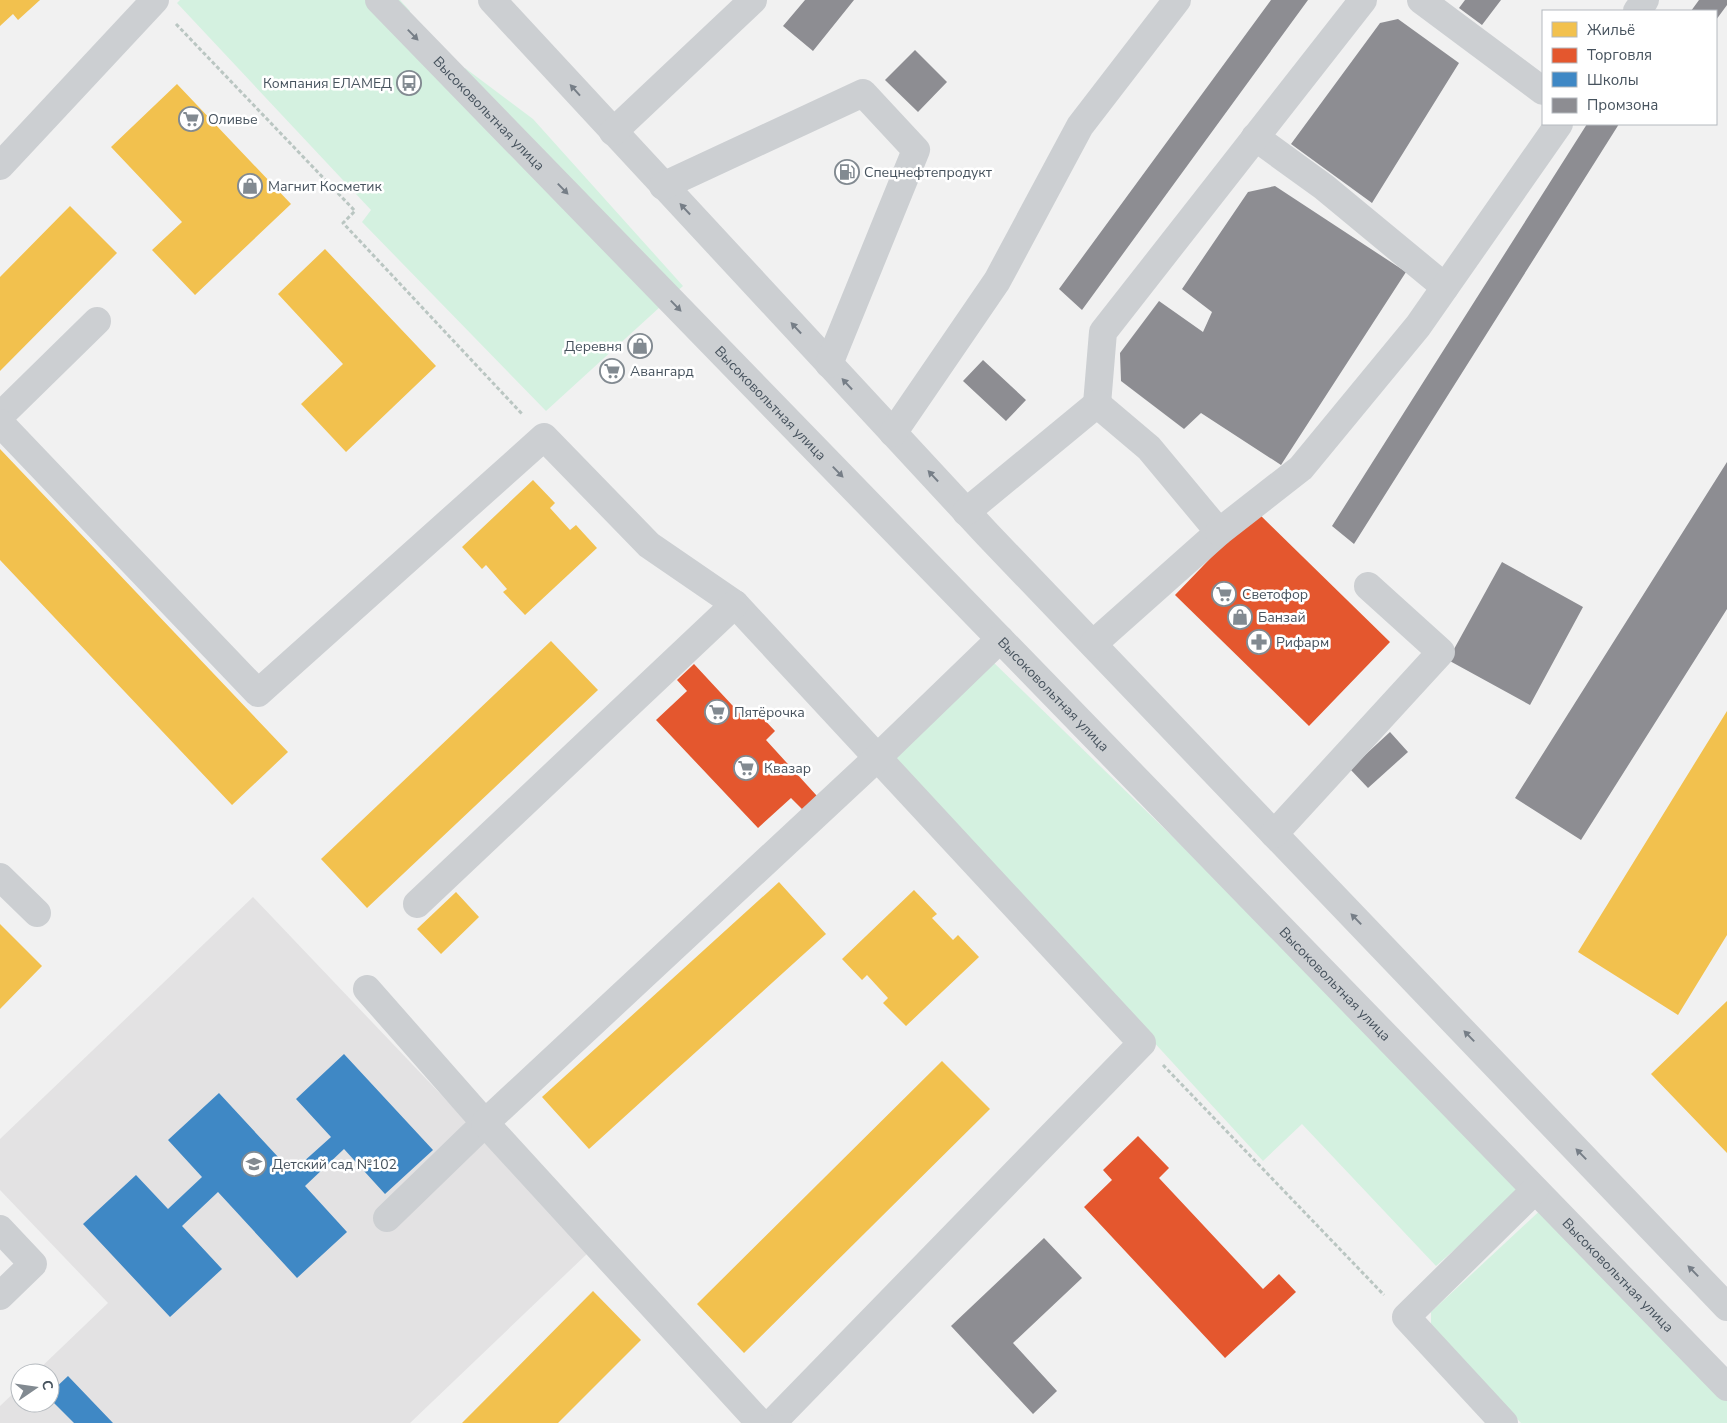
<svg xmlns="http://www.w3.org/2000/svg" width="1727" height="1423" font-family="'Nunito Sans',sans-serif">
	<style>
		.education { fill: #e3e2e3 }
		.green { fill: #d4f1e0 }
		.homes { fill: #f2c14e }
		.shops { fill: #e4572e }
		.schools { fill: #3f88c5 }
		.industry { fill: #8d8d92 }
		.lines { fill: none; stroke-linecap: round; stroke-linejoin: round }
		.path { stroke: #bac6c2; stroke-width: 3; stroke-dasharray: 4 2.5; stroke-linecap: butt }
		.minor { stroke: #cccfd2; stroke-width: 28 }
		.oneway { fill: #767e87 }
		.labels { text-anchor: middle; stroke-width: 5; stroke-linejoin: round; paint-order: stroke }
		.poi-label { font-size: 14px; fill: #47535e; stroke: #fff; text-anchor: start }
		.street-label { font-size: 14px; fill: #47535e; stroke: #fff }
	</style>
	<rect width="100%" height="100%" fill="#f1f1f1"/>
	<!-- education -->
	<path class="education" d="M253,897L590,1251L410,1423H0V1406L20,1387V1403H50V1373H35L108,1303L0,1190V1139Z"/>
	<!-- green -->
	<path class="green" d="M180,0H400L410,11L398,24L453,80L465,68L533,119L683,286L546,411L362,222L371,210L177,3Z
		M990,659L1247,909L1521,1191L1436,1266L1302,1124L1263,1161L891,756Z
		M1547,1204L1727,1400V1423H1521L1431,1327V1312Z"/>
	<!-- homes -->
	<path class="homes" d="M0,0H40L18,20L13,14L0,26Z
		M177,84L291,204L195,295L152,250L182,222L111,147Z
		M70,206L117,253L0,371V277Z
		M325,249L436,366L346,452L301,404L343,364L278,294Z
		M0,449L288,752L232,805L0,560Z
		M533,480L555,503L550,508L570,530L576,525L597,548L525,615L503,592L507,589L486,565L482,569L462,547Z
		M551,641L598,690L367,908L321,859Z
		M1727,711V935L1678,1015L1578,952Z
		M779,882L826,934L589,1149L542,1097Z
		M914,890L937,914L932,918L953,940L958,935L979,957L906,1026L883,1003L888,998L867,975L862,980L842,959Z
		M456,892L479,917L441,954L417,929Z
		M0,924L42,966L0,1009Z
		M1727,1001V1153L1651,1074Z
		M942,1061L990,1109L744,1353L697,1304Z
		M593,1291L641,1340L558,1423H462Z"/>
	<!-- shops -->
	<path class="shops" d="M1256,511L1390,642L1309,726L1175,595Z
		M694,664L745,719L755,710L775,731L766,740L817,796L803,810L791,798L758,828L656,720L687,691L677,680Z
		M1138,1136L1169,1168L1159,1178L1263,1289L1279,1274L1296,1292L1225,1358L1084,1207L1112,1180L1103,1170Z"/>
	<!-- schools -->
	<path class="schools" d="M344,1054L433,1150L385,1194L344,1149L305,1186L347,1232L297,1278L218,1192L182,1226L222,1269L170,1317L83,1224L136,1175L168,1209L202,1177L168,1140L219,1093L292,1172L331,1137L296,1099Z
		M68,1376L113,1423H74L50,1399V1393Z"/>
	<!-- industry -->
	<path class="industry" d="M805,0H854L813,51L783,26Z
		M1271,0H1308L1082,310L1059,289Z
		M1465,0H1501L1482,25L1459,8Z
		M1699,0H1727V5L1716,20V11H1691Z
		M1398,19L1459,63L1372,203L1291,144L1380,23Z
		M915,50L947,82L918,112L885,80Z
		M1587,124H1619L1354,544L1332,526Z
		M1275,186L1406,272L1281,465L1201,413L1184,429L1121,381L1120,353L1159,301L1203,332L1212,312L1182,289L1248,192Z
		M983,360L1026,400L1006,421L963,381Z
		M1727,462V609L1581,840L1515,798Z
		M1502,562L1583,607L1530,705L1448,660Z
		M1390,732L1408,752L1368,788L1350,769Z
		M1044,1238L1082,1278L1013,1343L1057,1391L1033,1414L951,1326Z"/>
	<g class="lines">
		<!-- path -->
		<path class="path" d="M176,24L355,211L343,223L523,415
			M1163,1065L1384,1295"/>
		<!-- minor -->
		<g class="minor">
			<path id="s1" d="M379,0L1727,1387"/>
			<path d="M492,0L987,534L1727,1307"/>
			<path d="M1421,0L1543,91"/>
			<path d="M1637,11L1645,0"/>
			<path d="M613,132L753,0"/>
			<path d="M1255,137L1324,187L1445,287"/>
			<path d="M0,166L155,0"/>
			<path d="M663,186L863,93L916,150L829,364"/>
			<path d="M1097,404L1103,332L1363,0"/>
			<path d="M0,416L97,321"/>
			<path d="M0,423L258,693L544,437L649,545L735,604L1142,1043L772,1423"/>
			<path d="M893,433L997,281L1080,126L1177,0"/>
			<path d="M966,512L1097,404L1149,448L1219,532L1093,644"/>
			<path d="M1219,532L1301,468L1418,326L1559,124"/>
			<path d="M1274,834L1441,652L1368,586"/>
			<path d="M0,877L37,913"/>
			<path d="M417,904L735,604"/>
			<path d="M367,989L485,1123L387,1218"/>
			<path d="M0,1229L33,1264L0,1296"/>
			<path d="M760,1423L485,1123L877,758L1000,639"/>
			<path d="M1504,1423L1406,1317L1535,1190"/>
		</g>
	</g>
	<!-- one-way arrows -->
	<defs><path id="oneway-solid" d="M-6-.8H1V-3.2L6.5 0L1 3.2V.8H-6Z" transform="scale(1.25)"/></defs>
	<g class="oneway">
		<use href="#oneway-solid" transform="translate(413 35) rotate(46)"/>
		<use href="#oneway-solid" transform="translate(575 90) rotate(-132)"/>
		<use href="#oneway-solid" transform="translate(563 189) rotate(46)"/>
		<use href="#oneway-solid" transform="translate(685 209) rotate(-133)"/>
		<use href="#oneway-solid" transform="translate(676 306) rotate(46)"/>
		<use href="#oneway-solid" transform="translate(796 328) rotate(-133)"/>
		<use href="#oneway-solid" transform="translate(847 384) rotate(-133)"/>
		<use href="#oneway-solid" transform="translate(838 472) rotate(46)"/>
		<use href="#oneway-solid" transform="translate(933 476) rotate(-133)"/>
		<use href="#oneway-solid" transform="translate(1356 919) rotate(-134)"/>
		<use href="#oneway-solid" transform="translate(1469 1036) rotate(-134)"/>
		<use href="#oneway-solid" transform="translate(1581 1154) rotate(-134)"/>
		<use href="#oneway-solid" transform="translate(1693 1271) rotate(-134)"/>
	</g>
	<!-- icons -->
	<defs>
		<symbol id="bus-ring" viewBox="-11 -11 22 22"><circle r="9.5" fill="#fff" stroke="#828a91" stroke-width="1.5"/><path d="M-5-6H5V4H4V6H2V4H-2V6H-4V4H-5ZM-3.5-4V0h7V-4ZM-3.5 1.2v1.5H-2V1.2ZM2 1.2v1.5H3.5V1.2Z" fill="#828a91"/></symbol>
		<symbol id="supermarket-ring" viewBox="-11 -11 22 22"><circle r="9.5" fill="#fff" stroke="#828a91" stroke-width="1.5"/><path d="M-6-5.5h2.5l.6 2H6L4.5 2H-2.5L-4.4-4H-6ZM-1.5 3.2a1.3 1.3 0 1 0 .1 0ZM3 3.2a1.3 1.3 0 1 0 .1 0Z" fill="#828a91"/></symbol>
		<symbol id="fuel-ring" viewBox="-11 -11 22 22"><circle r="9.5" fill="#fff" stroke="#828a91" stroke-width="1.5"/><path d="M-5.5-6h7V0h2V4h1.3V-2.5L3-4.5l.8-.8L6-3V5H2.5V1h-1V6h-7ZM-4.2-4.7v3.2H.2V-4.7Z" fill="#828a91"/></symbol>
		<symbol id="shop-ring" viewBox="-11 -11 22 22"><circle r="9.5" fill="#fff" stroke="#828a91" stroke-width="1.5"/><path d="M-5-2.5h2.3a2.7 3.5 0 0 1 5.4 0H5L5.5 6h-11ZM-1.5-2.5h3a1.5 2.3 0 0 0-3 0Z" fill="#828a91"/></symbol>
		<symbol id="pharmacy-ring" viewBox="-11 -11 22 22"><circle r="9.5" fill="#fff" stroke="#828a91" stroke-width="1.5"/><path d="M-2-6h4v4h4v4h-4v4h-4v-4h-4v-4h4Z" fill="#828a91"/></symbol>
		<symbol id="school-ring" viewBox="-11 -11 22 22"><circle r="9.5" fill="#fff" stroke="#828a91" stroke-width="1.5"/><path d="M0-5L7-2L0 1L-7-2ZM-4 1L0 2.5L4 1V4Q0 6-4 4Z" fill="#828a91"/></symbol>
	</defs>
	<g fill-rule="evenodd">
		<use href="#bus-ring" x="395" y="69" width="28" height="28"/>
		<use href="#supermarket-ring" x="177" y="105" width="28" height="28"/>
		<use href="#fuel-ring" x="833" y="158" width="28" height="28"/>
		<use href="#shop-ring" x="236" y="172" width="28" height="28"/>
		<use href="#shop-ring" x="626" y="332" width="28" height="28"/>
		<use href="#supermarket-ring" x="598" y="357" width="28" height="28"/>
		<use href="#supermarket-ring" x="1210" y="580" width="28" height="28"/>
		<use href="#shop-ring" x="1226" y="603" width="28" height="28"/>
		<use href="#pharmacy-ring" x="1245" y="628" width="28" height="28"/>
		<use href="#supermarket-ring" x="703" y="698" width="28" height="28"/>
		<use href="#supermarket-ring" x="732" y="754" width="28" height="28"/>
		<use href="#school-ring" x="240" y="1150" width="28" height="28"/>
	</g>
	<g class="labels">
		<!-- poi labels -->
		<g class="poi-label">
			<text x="392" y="88" text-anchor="end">Компания ЕЛАМЕД</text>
			<text x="208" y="124">Оливье</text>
			<text x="864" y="177">Спецнефтепродукт</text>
			<text x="268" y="191">Магнит Косметик</text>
			<text x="622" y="351" text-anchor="end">Деревня</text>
			<text x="630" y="376">Авангард</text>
			<text x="1242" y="599">Светофор</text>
			<text x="1258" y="622">Банзай</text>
			<text x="1276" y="647">Рифарм</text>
			<text x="734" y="717">Пятёрочка</text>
			<text x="764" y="773">Квазар</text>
			<text x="272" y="1169">Детский сад №102</text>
		</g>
		<!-- street labels -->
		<g class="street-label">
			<text dy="5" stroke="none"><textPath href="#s1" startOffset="158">Высоковольтная улица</textPath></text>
			<text dy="5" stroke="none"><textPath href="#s1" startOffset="562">Высоковольтная улица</textPath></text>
			<text dy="5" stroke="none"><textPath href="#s1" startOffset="968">Высоковольтная улица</textPath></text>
			<text dy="5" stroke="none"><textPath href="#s1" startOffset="1372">Высоковольтная улица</textPath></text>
			<text dy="5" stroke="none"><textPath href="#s1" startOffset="1778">Высоковольтная улица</textPath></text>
		</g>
	</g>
	<!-- legend -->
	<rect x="1542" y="10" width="175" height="115" fill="#ffffff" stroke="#b5babf"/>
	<rect x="1552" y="22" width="25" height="15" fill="#f2c14e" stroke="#b5babf"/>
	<text x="1587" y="35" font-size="15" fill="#47535e">Жильё</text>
	<rect x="1552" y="48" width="25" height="15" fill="#e4572e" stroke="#b5babf"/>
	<text x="1587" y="60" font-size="15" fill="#47535e">Торговля</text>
	<rect x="1552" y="72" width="25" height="15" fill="#3f88c5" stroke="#b5babf"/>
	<text x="1587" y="85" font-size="15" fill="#47535e">Школы</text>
	<rect x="1552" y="98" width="25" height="15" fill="#8d8d92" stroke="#b5babf"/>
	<text x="1587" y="110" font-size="15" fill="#47535e">Промзона</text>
	<!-- north arrow -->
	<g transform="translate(35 1388) rotate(77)"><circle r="24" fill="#ffffff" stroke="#b5babf"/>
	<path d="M0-4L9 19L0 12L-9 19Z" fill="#828a91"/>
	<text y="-8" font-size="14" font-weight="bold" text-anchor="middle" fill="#47535e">С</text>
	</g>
</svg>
